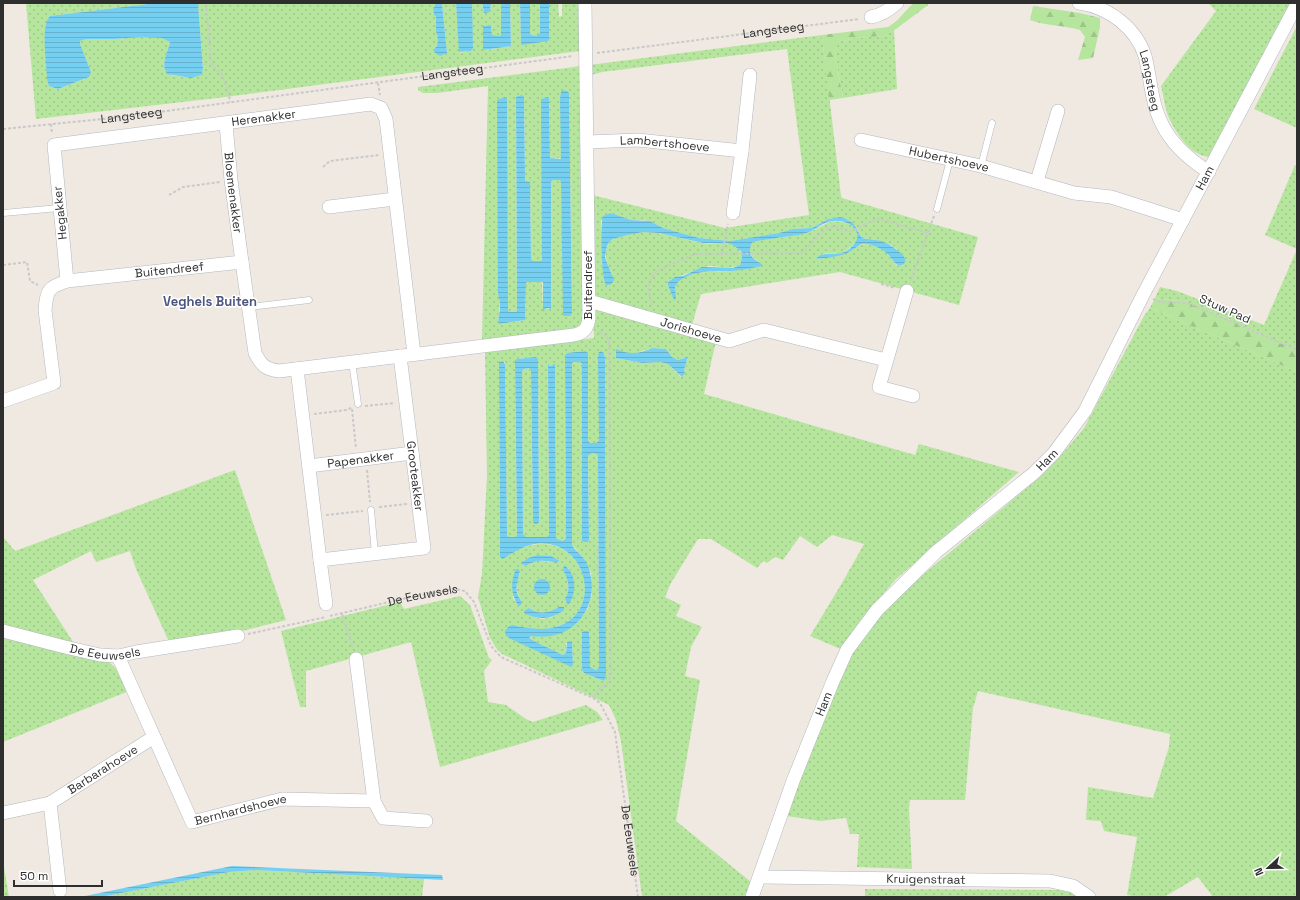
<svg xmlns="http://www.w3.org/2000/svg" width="1300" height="900" font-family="'Space Grotesk',sans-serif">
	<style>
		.grass { fill: url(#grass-dots); fill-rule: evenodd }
		.forest { fill: url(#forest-firs) }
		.water { fill: url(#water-rules) }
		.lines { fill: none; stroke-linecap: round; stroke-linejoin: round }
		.lane-casing { stroke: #b4b7c1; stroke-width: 7 }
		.street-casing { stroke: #b4b7c1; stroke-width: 14 }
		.path { stroke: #c9c9c9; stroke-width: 2; stroke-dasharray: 3 2; stroke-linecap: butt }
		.lane { stroke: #fff; stroke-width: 6 }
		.street { stroke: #fff; stroke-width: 13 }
		.labels { text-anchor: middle; stroke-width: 3; stroke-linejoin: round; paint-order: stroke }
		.street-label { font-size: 12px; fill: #2e2e2e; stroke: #fff }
		.neighbourhood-label { font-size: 13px; font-weight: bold; fill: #4d5680; stroke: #fff }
	</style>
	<defs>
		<pattern id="grass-dots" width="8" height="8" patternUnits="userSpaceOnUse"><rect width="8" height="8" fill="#b6e59e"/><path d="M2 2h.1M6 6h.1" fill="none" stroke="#9dc588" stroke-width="1.8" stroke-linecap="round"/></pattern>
		<pattern id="forest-firs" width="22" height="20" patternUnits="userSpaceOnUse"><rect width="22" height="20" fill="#b6e59e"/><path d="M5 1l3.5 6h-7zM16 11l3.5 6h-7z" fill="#9dc588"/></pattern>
		<pattern id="water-rules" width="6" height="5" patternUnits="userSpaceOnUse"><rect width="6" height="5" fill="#75cff0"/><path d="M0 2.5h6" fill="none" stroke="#66b2ce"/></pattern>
	</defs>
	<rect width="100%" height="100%" fill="#efe9e1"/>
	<!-- grass -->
	<path class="grass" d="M26,3H156L50,16L48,19L47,80L49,86L58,89L89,77L91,72L80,44V41C89,36 104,39 114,39C130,38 146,35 161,38C165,38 167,40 170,42L164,62L165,71L171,75L191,78L203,69L198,3H435V6L433,8L434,15L436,17L438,38L437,46L434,49V52L447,53L442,3H456L460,53L472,50V3H482L483,11L491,9V3H501V36L492,35L491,26L485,25V50L511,46L510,3H520L521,42L549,40V3H558L559,17L562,16V4L580,3V51L217,98L36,119Z
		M530,3H540V33L539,35L532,36L530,33Z
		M1208,3H1293L1209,157C1192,156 1178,136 1171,122C1165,112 1164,97 1161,86L1216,11Z
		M1297,26V128L1254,109Z
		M894,30L897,89L843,98L835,55L838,42L855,38L883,36Z
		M822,35L841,196L842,198L978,237L959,305L840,272L701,294L692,325L601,300L593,293L592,195L725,228L809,215L787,49L602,72L591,75L584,317L579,329L482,341L488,86L437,93H423L418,90V87ZM561,91L569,93L572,314L570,316H564L561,183L560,180H553L551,182V309L546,308L543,311L542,281H528L526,283L525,320L499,324C497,315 501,308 499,299L506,98L508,309L509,312H516L517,310L516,97H524L525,176V181L530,183L531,259L533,261H541L542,260L549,99L550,157L552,159L561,158ZM611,213L631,220H644L654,223L663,228L699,238L730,241L779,233L793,229L812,228L828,219L840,217L857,229L862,238L877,240L891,245L897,249L903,265L900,266L896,265L885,251L874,245L866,244L856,246L849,251L818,259H817C823,250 834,255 842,253C846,251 849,248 852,246C855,243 858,240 858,235C858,230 853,226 848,224C828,216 824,228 806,233C799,235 792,235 785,237C777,239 756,238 752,243C744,252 756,260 762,264C752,266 742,269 732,271C718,273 679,268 675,287L668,282C673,278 703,267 709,266C720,266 729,270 740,265C742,261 743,257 741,253C736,238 714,245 702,243C673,237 636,222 609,242C603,254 606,263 612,274L602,266L601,228V221Z
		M1295,165L1297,166V350L1196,305L1186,302L1155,298L1160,287L1177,291L1264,325L1297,249L1265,235Z
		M598,308L716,341L704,394L915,455L919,444L1019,472L895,580L872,607L843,650L810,636L842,583L864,544L832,535L817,547L800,536L783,560L775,557L767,563L763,561L757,568L711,539H698L671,583L665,597L681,605L676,616L702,627L691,647L685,676L700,680L676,821L751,882L745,897H642L621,741L616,720L609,705L502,654L496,648L490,638L478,597L482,574L487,476L485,352L594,338L593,313ZM652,348L666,349L672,357L678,360L684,358H688L684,370L685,373L681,377L668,364L660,362L642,363L616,358L623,352L633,354ZM585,351L588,440L590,443H596L599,440V352L601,351L604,353L605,358L606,676L604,681L584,673L582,670V632L590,667L596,670L599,667L598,456L597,454L592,453L588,456L589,540V541L583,542L582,541V364L580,362H573L572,364V545L583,557L591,573L592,594L588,608L584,614L576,624L545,636H531L529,638L536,642L563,655L566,653V643L572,641L573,665L563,663L506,636L509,626C515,625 521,627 527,628C536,630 547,630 555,627C607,612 586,534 532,545C521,547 511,554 501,558L500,557L499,362H505V364L507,531V536L509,537H515L517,536L515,360L517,359L536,357L538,359L539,522L538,524H534L533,522L531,370L529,368L524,369L522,371L523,535L526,537H547L549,535L548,365L553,366L555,365L556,537L557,539L563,541L566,538L565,355L567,353ZM537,555L551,556L560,561L559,562C546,565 542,555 526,566L521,564V563L528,558ZM565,565C573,571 574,581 574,591L566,598C570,587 568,579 563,570ZM518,569L520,573C515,583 515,592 522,602L518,606L513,598ZM559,607L560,613C545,621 537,621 525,610L529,608C539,615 549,613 559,607Z
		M1150,308L1297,372V897H1213L1198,877L1164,897H1138L1127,895L1137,837L1104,831L1101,821L1086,820L1088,787L1153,798L1169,747L1170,734L978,691L973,708L965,800H910L909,809L912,869L857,867L859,834H850L846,818L820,821L787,816L814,741L850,657L868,631L890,605L925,573L1040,477L1064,452L1084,428L1144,316Z
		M235,470L286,620L218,637L170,644L136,569L130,551L96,562L91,551L33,580L75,645L3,626V537L15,551Z
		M460,596L470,605L489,658L492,660L484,671L488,702L506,705L526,719L533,722L586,705L597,712L603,720L440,767L411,642L306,671V707H300L281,631L400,602L404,609Z
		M3,633L107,661C119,669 123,678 129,691L3,742Z
		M3,861L9,897H3Z
		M256,870L424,879L422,897H101L229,872Z
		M865,889L1058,890L1070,892L1082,897H865Z"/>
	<!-- forest -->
	<path class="forest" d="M914,3H927L928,5L896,29L883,36L855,38L838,42L835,55L843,98L829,100L822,35L888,27C900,20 904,11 914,3Z
		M1033,6L1080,13L1100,18V27L1093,58L1078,60L1085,37L1080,30C1064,25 1046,26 1030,20Z
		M1155,298L1186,302L1196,305L1297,350V372L1150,308Z"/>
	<!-- water -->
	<path class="water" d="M156,3H198L203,69L201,75L191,78L167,74C160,64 168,52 170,42L162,38L142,37L114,39H86L80,41V44L91,72L89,77L58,89L49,86L47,80C47,65 40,26 50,16Z
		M435,3H442L447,53L440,56L434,52V49L437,46L438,38L436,31V17L434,15L433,8L435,6Z
		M456,3H472L473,48L471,51L459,52Z
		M482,3H491L490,12L484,13Z
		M501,3H510L511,46L483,50V26L489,25L491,26L492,35L501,36Z
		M520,3H530V33L531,35C534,36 539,36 540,33V3H549V40L548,41L522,45L521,44Z
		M562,90L567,91L569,93L572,314L570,316H564L563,315L561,183L560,180H553L551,182V310L549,308H546L543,312V282H527L526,283L525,320L499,324C497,318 500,314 500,307C500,303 499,298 498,293L497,100L505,97L507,99L508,309L509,312H516L517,310L516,97L522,95L524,97L525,176V181L530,182L531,259L533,261H541L542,260L541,99L548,97L549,99L550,158L560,159L561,158L560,99L561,92Z
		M611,213L631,220L650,221L663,228L699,238L730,241L779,233L793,229L812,228L828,219L840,217L844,218L853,223L862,238C870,240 877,239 884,242C891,245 916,260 900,266C892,264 891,253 879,248C857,237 859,250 842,255C834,257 824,258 816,259C821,251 834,255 842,253C849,251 860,241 857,233C855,225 842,220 834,221C823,221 814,232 803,234C796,236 754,240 752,243C750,245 750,249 750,252C751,258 757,261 762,264V266C752,268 742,270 732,271C714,272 693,269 678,282L675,287L676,299L674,300L668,285V282L675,277L683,276L702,267L733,268L740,265L741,262L742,257L741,251L733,245L727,243H703L659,233L643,232L627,235L613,239L609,242L607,246L605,257L607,263L614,280C612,284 611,285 606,285C601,277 600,225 603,216Z
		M652,348L666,349L672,357L678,360L688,357L684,370L685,373L682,377L668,364L660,362L642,363L616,358V349C629,355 639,354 652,348Z
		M585,351L588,353V440L590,443H596L599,440L598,356L599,352L601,351L604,353L605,358L606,676L604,681L584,673L582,670V632L584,631H588L589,632L590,667L596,670L599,667L598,456L597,454L592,453L588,456L589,540L588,542H583L582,541V364L580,362H573L572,364V545C574,549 577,551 580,554C585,559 589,566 590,573C597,598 584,625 559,634C550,637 541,637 531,636L529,638L536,642L563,655L566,653L567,642L572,641L573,665L571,667L513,640L506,636L505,631L509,626L512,625C526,628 541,631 555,627C607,613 586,532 530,545C521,548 512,553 503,559L500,557L499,362L503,361L505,364L507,531V536L509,537H515L517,536L515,360L517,359L536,357L538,359L539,522L538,524H534L533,522L531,370L529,368L524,369L522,371L523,534L526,537H547L549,535L548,364L550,366L555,364L556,537L557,539L563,541L566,538L565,355L567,353Z
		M537,555L551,556L560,561L556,563C545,560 536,559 526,566L521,564V563L528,558Z
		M564,565C577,573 577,594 568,605L565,599C571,589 568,579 563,570Z
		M516,569H518L520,571C517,584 513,590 522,602L520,606H518C511,594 510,582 516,569Z
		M534 587a8 8 0 1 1 16 0a8 8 0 1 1-16 0Z
		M559,607H564V610C551,620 538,620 524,613L525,610L529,608C539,615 549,613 559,607Z
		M232,866L442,875L443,880L256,870L229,872L101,897H80Z"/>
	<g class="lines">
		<defs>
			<path id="lane" d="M981,166L992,123
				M937,209L950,160
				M3,213L59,208
				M250,307L309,300
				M352,362L358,404
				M371,510L375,554"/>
			<g id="street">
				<path id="s4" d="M1079,3C1109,7 1136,28 1145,56C1151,79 1151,103 1162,124C1172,145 1190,160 1209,172"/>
				<path d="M871,17C882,15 889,10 897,3"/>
				<path id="s5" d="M226,124L231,180L242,262"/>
				<path id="s6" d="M861,140L981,166L1074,193L1111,197L1183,220"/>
				<path id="s7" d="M587,142L638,140L742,151"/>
				<path d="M1037,181L1058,111"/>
				<path d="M329,207L395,199"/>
				<path d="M733,213L742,151L750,75"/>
				<path id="s8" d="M67,281L54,145L371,104L381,108L386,119L414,354"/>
				<path d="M907,291L879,387L913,396"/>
				<path id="s9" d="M589,301L729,341L764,330L886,360"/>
				<path d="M297,369L320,560L424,548L400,356"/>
				<path id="s10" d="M3,401L54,383L45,310C47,289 48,288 67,281L242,262L255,353C262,366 265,369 279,371L574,335C584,333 588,328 589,318L585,3"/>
				<path id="s11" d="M309,466L412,453"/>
				<path d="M320,560L326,604"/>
				<path id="s12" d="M3,631L65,647L100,655L118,656L136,652L238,636"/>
				<path id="s13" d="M118,656L192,822L282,799L374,801"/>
				<path d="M356,659L374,801L383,818L426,821"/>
				<path d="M3,813L50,803"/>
				<path id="s14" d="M759,877L1050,881L1073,886L1089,897"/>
				<path id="s15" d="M60,891L50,803L154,737"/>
				<path id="s16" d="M752,897L793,781L833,681L847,650L877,610L936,552L1034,473L1054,453L1085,411L1143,295L1297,4"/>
			</g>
		</defs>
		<!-- lane casing -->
		<use href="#lane" class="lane-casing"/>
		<!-- street casing -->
		<use href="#street" class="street-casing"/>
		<!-- path -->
		<g class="path">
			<path d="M206,3L211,62L217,71H220L228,90L230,102"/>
			<path id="s1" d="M597,53L859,19"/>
			<path d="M378,83L380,95"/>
			<path d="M51,124L52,134"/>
			<path id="s2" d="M3,129L122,117L573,56"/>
			<path d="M323,167L330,161L379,155"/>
			<path d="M169,195L183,187L220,182"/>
			<path d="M722,254L728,224"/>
			<path d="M3,265L27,262L30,281L38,285"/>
			<path d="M911,280L934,216"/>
			<path d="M881,284L895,288"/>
			<path d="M1153,299L1160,302L1188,303L1297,350"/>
			<path d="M652,306C649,292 644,282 657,271L695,254L801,253C813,246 821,225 837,227C842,228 845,231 849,232L874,220L879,219L928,233"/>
			<path d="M365,406L395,403"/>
			<path d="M352,409L356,449"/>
			<path d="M314,414L346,410L351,408"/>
			<path d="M367,470L370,502"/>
			<path d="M379,507L407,504"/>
			<path d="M326,515L363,511"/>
			<path d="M342,614L353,648"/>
			<path id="s3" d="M330,616L410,597L454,589L465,591L474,602L491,646L501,657L593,698L600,703L615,732L638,897"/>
			<path d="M248,634L326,617"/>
			<path d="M593,698L600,689L608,683L611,673L609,340L604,334L597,332"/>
		</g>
		<!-- lane -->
		<use href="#lane" class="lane"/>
		<!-- street -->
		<use href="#street" class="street"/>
	</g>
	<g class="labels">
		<!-- street labels -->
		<g class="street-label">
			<text dy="4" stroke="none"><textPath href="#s1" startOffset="178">Langsteeg</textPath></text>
			<text dy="4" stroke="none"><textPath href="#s2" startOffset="453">Langsteeg</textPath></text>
			<text dy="4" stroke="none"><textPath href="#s4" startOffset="114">Langsteeg</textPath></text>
			<text dy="4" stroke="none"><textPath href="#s2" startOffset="129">Langsteeg</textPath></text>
			<text dy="4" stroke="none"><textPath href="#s8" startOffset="348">Herenakker</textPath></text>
			<text dy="4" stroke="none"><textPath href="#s7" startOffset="78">Lambertshoeve</textPath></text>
			<text dy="4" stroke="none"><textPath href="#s6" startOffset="90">Hubertshoeve</textPath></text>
			<text dy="4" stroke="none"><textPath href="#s16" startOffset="866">Ham</textPath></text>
			<text dy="4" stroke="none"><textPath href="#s5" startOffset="69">Bloemenakker</textPath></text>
			<text transform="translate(60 213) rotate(-96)" y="4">Hegakker</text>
			<text dy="4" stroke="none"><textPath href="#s10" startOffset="271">Buitendreef</textPath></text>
			<text transform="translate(588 285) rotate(-90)" y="4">Buitendreef</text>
			<text transform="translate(1225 309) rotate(24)" y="4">Stuw Pad</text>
			<text dy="4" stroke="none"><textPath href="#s9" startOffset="106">Jorishoeve</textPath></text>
			<text dy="4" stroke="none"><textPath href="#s11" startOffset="52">Papenakker</textPath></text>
			<text dy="4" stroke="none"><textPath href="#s16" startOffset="542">Ham</textPath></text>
			<text transform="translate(415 476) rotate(83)" y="4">Grooteakker</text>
			<text dy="4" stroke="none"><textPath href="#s3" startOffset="95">De Eeuwsels</textPath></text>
			<text dy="4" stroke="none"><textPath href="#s12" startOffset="105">De Eeuwsels</textPath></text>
			<text dy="4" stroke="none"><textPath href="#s16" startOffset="206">Ham</textPath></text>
			<text dy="4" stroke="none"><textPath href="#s15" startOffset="151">Barbarahoeve</textPath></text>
			<text dy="4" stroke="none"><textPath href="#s13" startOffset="232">Bernhardshoeve</textPath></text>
			<text dy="4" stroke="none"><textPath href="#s3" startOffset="466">De Eeuwsels</textPath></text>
			<text dy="4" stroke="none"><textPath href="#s14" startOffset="167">Kruigenstraat</textPath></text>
		</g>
		<!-- neighbourhood labels -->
		<g class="neighbourhood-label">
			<text x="210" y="306">Veghels Buiten</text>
		</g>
	</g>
	<!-- border -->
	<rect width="1300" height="900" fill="none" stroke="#2e2e2e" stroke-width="8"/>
	<!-- north arrow -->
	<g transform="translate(1268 868) rotate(248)" stroke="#ffffff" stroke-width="3" paint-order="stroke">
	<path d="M0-3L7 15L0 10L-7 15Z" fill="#2e2e2e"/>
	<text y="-6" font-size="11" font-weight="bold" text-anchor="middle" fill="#2e2e2e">N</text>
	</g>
	<!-- scale -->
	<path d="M14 880v6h88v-6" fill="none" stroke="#2e2e2e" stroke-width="2"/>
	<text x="20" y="880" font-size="12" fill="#2e2e2e" stroke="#ffffff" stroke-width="3" paint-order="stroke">50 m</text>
</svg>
